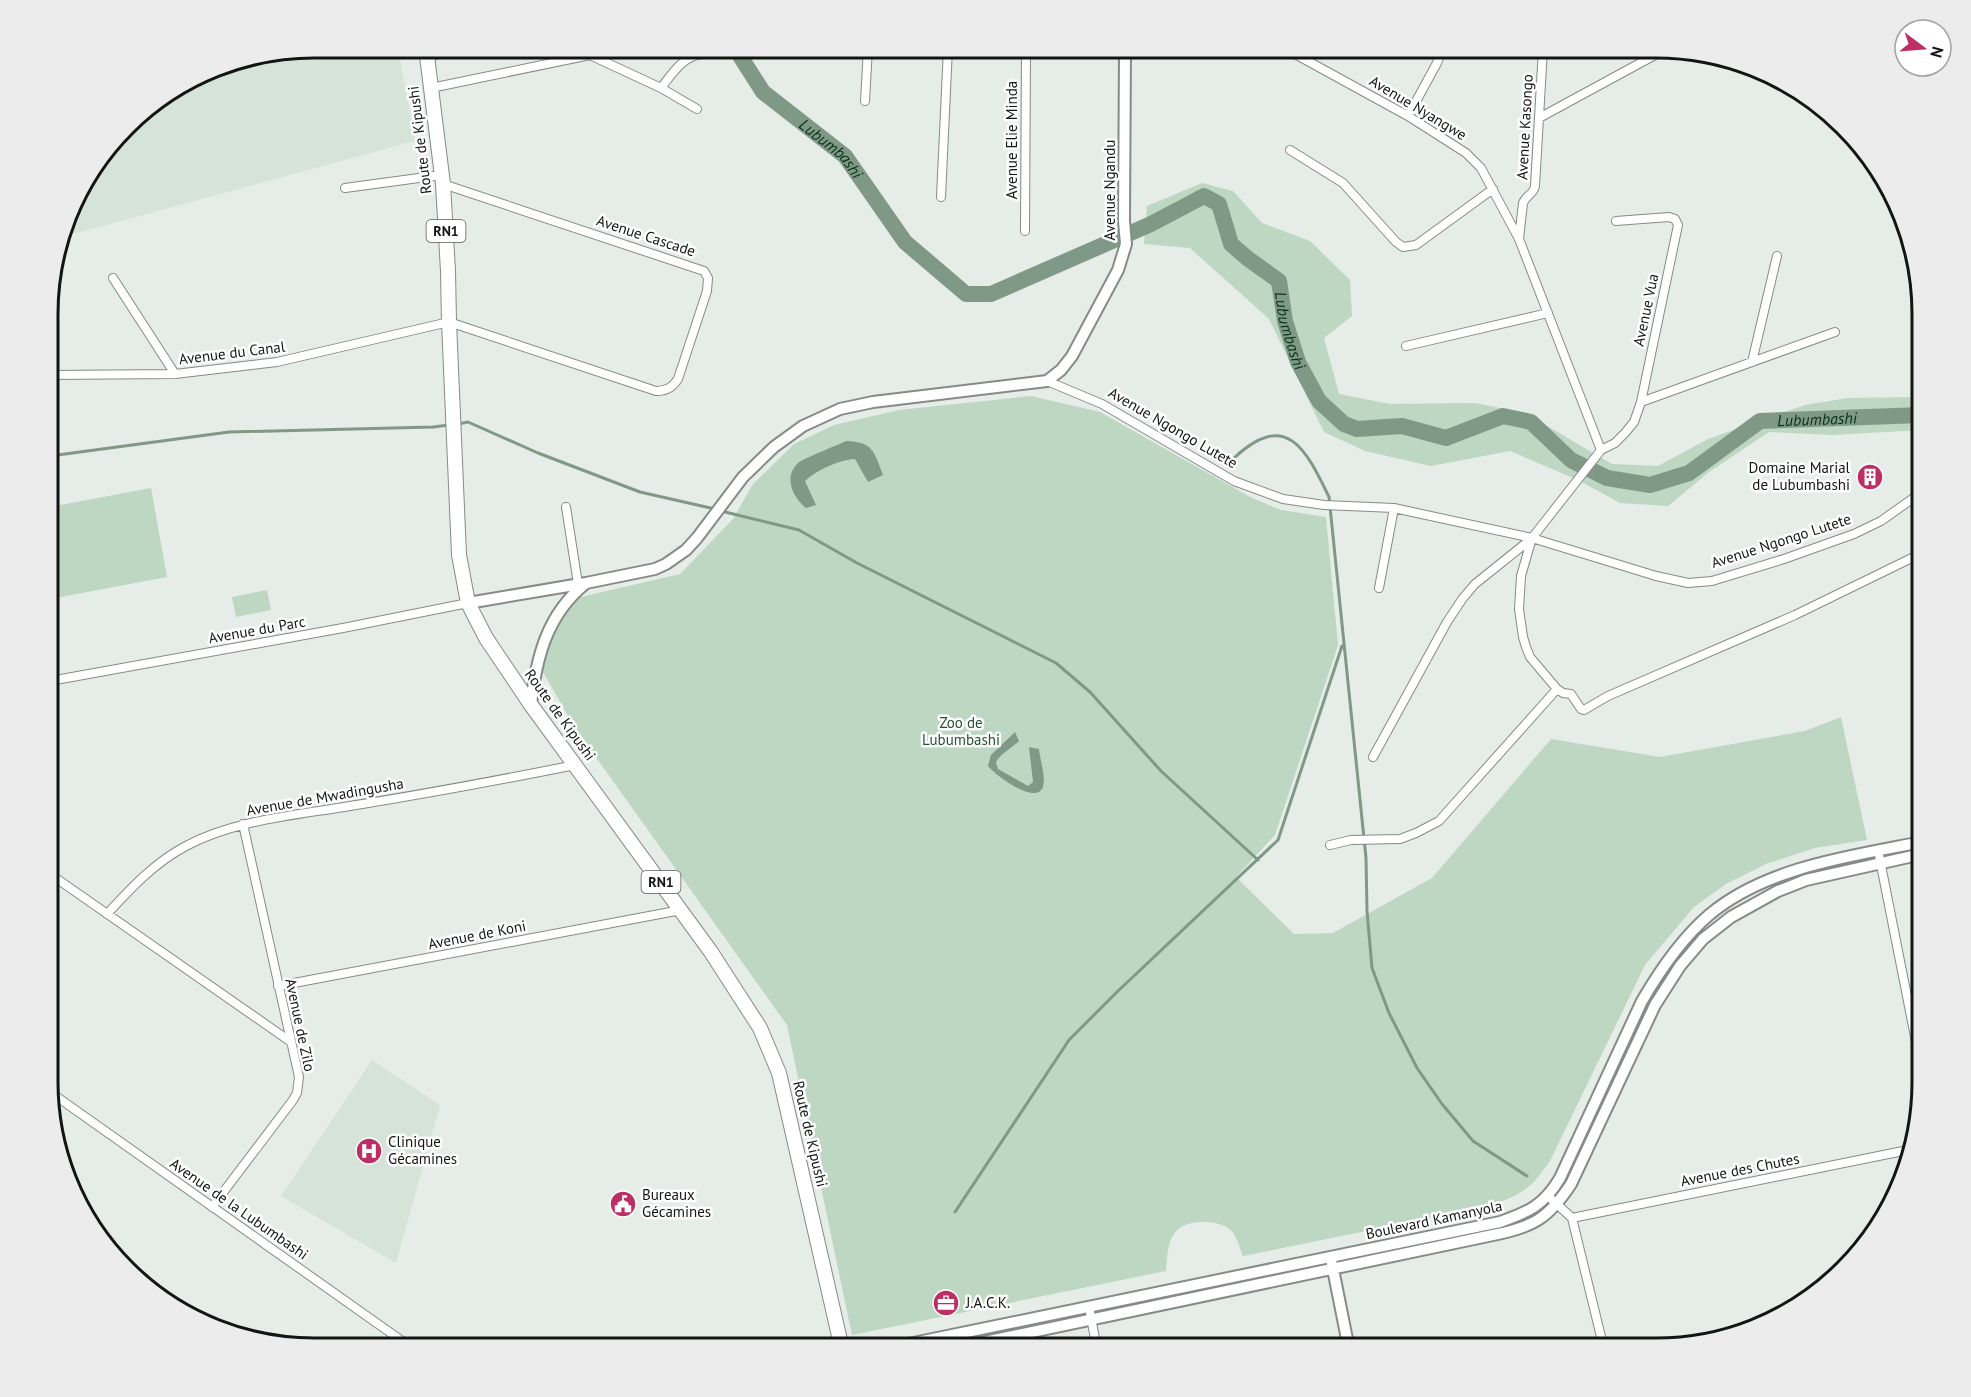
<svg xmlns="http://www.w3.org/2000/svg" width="1971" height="1397" font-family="'PT Sans',sans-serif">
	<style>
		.built { fill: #d6e3d9 }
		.green { fill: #bdd7c2 }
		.water { fill: #809986 }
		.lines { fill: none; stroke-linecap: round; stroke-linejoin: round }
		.stream { stroke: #809986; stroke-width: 3 }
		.river { stroke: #809986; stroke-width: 16 }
		.street-casing { stroke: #868b87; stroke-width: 10 }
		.secondary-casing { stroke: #868b87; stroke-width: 14 }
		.highway-casing { stroke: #868b87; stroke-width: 16 }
		.street { stroke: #fff; stroke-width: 8 }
		.secondary { stroke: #fff; stroke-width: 10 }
		.highway { stroke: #fff; stroke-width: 14 }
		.labels { text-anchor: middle; stroke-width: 5; stroke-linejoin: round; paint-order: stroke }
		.shield { fill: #fff; stroke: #5a5b5a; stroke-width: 1.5 }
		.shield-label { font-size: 14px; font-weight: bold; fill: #131514 }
		.street-label { font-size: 15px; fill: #131514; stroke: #fff }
		.poi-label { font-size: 15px; fill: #131514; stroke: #fff; text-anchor: start }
		.park-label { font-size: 15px; fill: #255032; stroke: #fff }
		.water-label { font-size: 16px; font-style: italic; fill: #043317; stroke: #fff }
		.rim { fill: none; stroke: #131514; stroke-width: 3 }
	</style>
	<rect width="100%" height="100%" fill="#e6ece7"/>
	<!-- built -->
	<path class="built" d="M315,48H398L415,141L77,233H65L76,196L139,114L213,68Z
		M372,1060L440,1105L396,1263L281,1196Z"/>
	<!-- green -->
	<path class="green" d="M1202,183L1233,191L1262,223L1310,241L1350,280L1352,316L1324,338L1339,394L1390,404L1475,403L1525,413L1612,464L1658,466L1708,439L1805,405L1848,398L1913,397L1922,392V430L1833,435L1769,432L1709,472L1668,506L1620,503L1578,480L1510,451L1431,466L1365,451L1324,432L1269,319L1190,248L1144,244L1147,206Z
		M1031,396L1100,412L1250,497L1281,510L1326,517L1338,645L1275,835L1236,877L1294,934L1333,933L1432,878L1551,739L1660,757L1805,731L1841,717L1867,840L1815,848L1766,864L1726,884L1694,907L1645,965L1550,1161C1529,1191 1523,1193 1490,1206L1243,1256C1240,1249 1238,1240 1234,1234C1224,1219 1190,1218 1177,1230C1167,1241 1167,1257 1166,1271L852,1335L787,1025L573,725L538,663L572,599L680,574L733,519L753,484L794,444L834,425L899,410Z
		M151,488L167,577L50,599V507Z
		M267,590L271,610L236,617L232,597Z"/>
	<!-- water -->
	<path class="water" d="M846,441C873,442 874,451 883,475L868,482L855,459C839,460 817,470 805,481L816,505L806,508C793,498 783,477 798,463C804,458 836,446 846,441Z
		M1015,732L1019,741C1011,749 1001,753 996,762L998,769L1028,786L1033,782L1029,747L1039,749C1040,760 1046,777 1043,787C1036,806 995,775 988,766L991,755Z"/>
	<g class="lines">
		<!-- stream -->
		<path class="stream" d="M458,424L468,422L538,453L640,492L715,509
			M50,456L229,432L433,427L449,425
			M1234,458C1286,409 1306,449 1329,497L1366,858L1367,911L1372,968L1389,1013L1417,1068L1442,1104L1473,1141L1527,1176
			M721,511L799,530L857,563L1056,663L1090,692L1161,771L1258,860
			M955,1212L1069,1040L1118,991L1278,840L1342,646"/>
		<!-- river -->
		<path class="river" id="s1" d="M735,48L763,92L845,156L905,242L966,294H991L1151,224L1204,196L1219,204L1231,244L1247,258L1279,281L1285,321L1298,362L1319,401L1344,424L1357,429L1402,426L1446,438L1503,416L1531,422L1571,460L1607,478L1650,485L1689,473L1760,421L1922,415"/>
		<defs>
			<path id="street" d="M1284,48L1408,116L1466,153L1481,168L1519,239L1601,450
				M427,59L450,48
				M431,88L590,55L661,88L697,109
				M661,88C672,74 682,57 701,54C712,53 721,54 730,48
				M865,101L868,48
				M1408,116L1437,63L1443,48
				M1539,118L1666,49
				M1290,150L1343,183L1396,242L1403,247L1416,245L1493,189
				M345,188L441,175
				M1890,189L1910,252
				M941,197L948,48
				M1616,221L1669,217L1675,219L1678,225L1641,402L1634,422L1625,433L1615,443L1601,450L1532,538L1521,576L1519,609L1523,637L1526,647L1530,657L1557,689L1563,693L1571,694L1581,709L1584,710L1608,696L1795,615L1922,553
				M1025,231L1026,48
				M1519,239L1523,203C1526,195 1534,194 1535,186L1543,49
				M113,278L175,374
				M1406,346L1548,313
				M1752,362L1777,256
				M50,375L175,374L277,362L449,322L656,391C666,391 672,388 678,379L707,291L708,278L704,271L443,184
				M1047,381L1102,404L1234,481L1283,499L1324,505L1394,508L1532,538L1656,576L1688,583L1712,581L1784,559L1854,534L1881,521L1922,492
				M1641,402L1835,332
				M566,507L578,584
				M1379,588L1394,508
				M50,681L343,628L468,603
				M1373,757L1447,622L1463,598L1475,584L1531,539
				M1330,845L1351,840L1400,839L1416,833L1439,821L1557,689
				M1878,850L1922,1072
				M50,874L291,1042
				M107,914C131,888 154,863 186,846C234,820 297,815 350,806C425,794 500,780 575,765
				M278,986L681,910
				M50,1092L412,1348
				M1548,1196L1572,1218L1604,1349
				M212,1207L293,1100L297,1093L299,1077L243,824
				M1572,1218L1913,1149
				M1089,1307L1097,1349"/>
			<path id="secondary" d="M468,603L586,583L655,569L666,564L686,550L697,538L743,477L774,447L803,426L840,409L873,402L1047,381L1061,370L1072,356L1118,270L1126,244L1124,221L1125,48
				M531,705C536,658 547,614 586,583
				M1332,1264L1349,1349
				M884,1349L1500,1222C1529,1212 1544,1205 1560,1178L1642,1001C1660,970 1681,939 1709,915C1766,867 1851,856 1922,842
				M951,1349L1493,1235C1533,1227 1548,1219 1571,1184L1655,1005L1680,966L1703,939L1731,917L1778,891L1806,880L1922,854"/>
			<path id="highway" d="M426,48L443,184L448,271L449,322L459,555L468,603L486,638L531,705L711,952L760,1028L779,1073L842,1349"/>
		</defs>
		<!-- street casing -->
		<use href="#street" class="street-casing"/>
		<!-- secondary casing -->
		<use href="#secondary" class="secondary-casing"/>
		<!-- highway casing -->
		<use href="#highway" class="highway-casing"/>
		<!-- street -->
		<use href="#street" class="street"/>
		<!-- secondary -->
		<use href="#secondary" class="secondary"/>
		<!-- highway -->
		<use href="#highway" class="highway"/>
	</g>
	<!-- icons -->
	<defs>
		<symbol id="building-disc" viewBox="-11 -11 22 22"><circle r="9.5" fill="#bb2f64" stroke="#fff"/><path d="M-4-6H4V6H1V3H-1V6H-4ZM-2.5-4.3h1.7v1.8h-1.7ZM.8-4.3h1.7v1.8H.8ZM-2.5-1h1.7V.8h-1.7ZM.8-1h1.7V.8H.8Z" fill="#fff"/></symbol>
		<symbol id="hospital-disc" viewBox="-11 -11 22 22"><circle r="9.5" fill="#bb2f64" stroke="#fff"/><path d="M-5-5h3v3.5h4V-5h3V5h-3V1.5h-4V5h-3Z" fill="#fff"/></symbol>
		<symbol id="civic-disc" viewBox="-11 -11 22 22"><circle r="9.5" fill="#bb2f64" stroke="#fff"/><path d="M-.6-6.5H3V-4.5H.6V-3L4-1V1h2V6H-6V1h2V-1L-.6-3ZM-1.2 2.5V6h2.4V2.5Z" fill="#fff"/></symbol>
		<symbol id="office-disc" viewBox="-11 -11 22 22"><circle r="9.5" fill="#bb2f64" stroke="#fff"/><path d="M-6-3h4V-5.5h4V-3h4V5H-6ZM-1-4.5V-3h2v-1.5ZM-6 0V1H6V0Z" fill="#fff"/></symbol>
	</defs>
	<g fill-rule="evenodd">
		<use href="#building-disc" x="1855" y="462" width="30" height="30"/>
		<use href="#hospital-disc" x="354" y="1136" width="30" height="30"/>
		<use href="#civic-disc" x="608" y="1189" width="30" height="30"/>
		<use href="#office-disc" x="931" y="1288" width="30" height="30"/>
	</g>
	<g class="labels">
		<!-- shield labels -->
		<g class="shield">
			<rect x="426.5" y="220" width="39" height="22" rx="4.5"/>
			<rect x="641.5" y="871" width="39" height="22" rx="4.5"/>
		</g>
		<g class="shield-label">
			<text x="446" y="236">RN1</text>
			<text x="661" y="887">RN1</text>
		</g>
		<!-- street labels -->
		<g class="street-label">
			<text transform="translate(1418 108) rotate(31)" y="5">Avenue Nyangwe</text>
			<text transform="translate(1525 127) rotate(-87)" y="5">Avenue Kasongo</text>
			<text transform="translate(420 140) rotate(-97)" y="5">Route de Kipushi</text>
			<text transform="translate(1012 140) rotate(-90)" y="5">Avenue Elie Minda</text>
			<text transform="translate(1110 190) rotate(-90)" y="5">Avenue Ngandu</text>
			<text transform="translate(646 236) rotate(18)" y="5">Avenue Cascade</text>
			<text transform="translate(1646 310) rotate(-78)" y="5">Avenue Vua</text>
			<text transform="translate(232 353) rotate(-7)" y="5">Avenue du Canal</text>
			<text transform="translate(1173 428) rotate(30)" y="5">Avenue Ngongo Lutete</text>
			<text transform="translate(1781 541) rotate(-18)" y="5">Avenue Ngongo Lutete</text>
			<text transform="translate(257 630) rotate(-10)" y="5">Avenue du Parc</text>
			<text transform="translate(560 715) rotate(54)" y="5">Route de Kipushi</text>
			<text transform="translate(325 797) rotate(-10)" y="5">Avenue de Mwadingusha</text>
			<text transform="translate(477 935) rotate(-11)" y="5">Avenue de Koni</text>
			<text transform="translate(300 1025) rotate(78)" y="5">Avenue de Zilo</text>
			<text transform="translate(810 1134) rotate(77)" y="5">Route de Kipushi</text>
			<text transform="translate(1740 1170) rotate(-11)" y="5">Avenue des Chutes</text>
			<text transform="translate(239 1209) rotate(35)" y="5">Avenue de la Lubumbashi</text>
			<text transform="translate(1434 1220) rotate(-12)" y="5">Boulevard Kamanyola</text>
		</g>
		<!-- poi labels -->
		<g class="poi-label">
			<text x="1850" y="473" text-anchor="end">Domaine Marial<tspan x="1850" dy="17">de Lubumbashi</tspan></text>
			<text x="388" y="1147">Clinique<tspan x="388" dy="17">Gécamines</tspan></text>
			<text x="642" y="1200">Bureaux<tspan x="642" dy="17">Gécamines</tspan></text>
			<text x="966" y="1308">J.A.C.K.</text>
		</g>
		<!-- park labels -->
		<g class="park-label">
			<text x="961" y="728">Zoo de<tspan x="961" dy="17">Lubumbashi</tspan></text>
		</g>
		<!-- water labels -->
		<g class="water-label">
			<text dy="6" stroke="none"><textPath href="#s1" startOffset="141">Lubumbashi</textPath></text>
			<text dy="6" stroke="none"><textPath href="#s1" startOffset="771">Lubumbashi</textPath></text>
			<text dy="6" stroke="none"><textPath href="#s1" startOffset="1401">Lubumbashi</textPath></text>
		</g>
	</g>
	<!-- crop -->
	<path d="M0 0H1971V1397H0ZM314 58H1656A256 256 0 0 1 1912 314V1082A256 256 0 0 1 1656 1338H314A256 256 0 0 1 58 1082V314A256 256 0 0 1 314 58Z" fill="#ececec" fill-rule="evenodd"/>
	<path class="rim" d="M314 58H1656A256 256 0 0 1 1912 314V1082A256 256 0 0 1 1656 1338H314A256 256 0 0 1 58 1082V314A256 256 0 0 1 314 58Z"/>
	<!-- north arrow -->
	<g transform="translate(1923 48) rotate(106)"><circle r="28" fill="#ffffff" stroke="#a1a1a1" stroke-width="1.5"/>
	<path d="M0-4.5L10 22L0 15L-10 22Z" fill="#bb2f64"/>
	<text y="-9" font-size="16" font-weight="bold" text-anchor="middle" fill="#131514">N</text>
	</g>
</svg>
